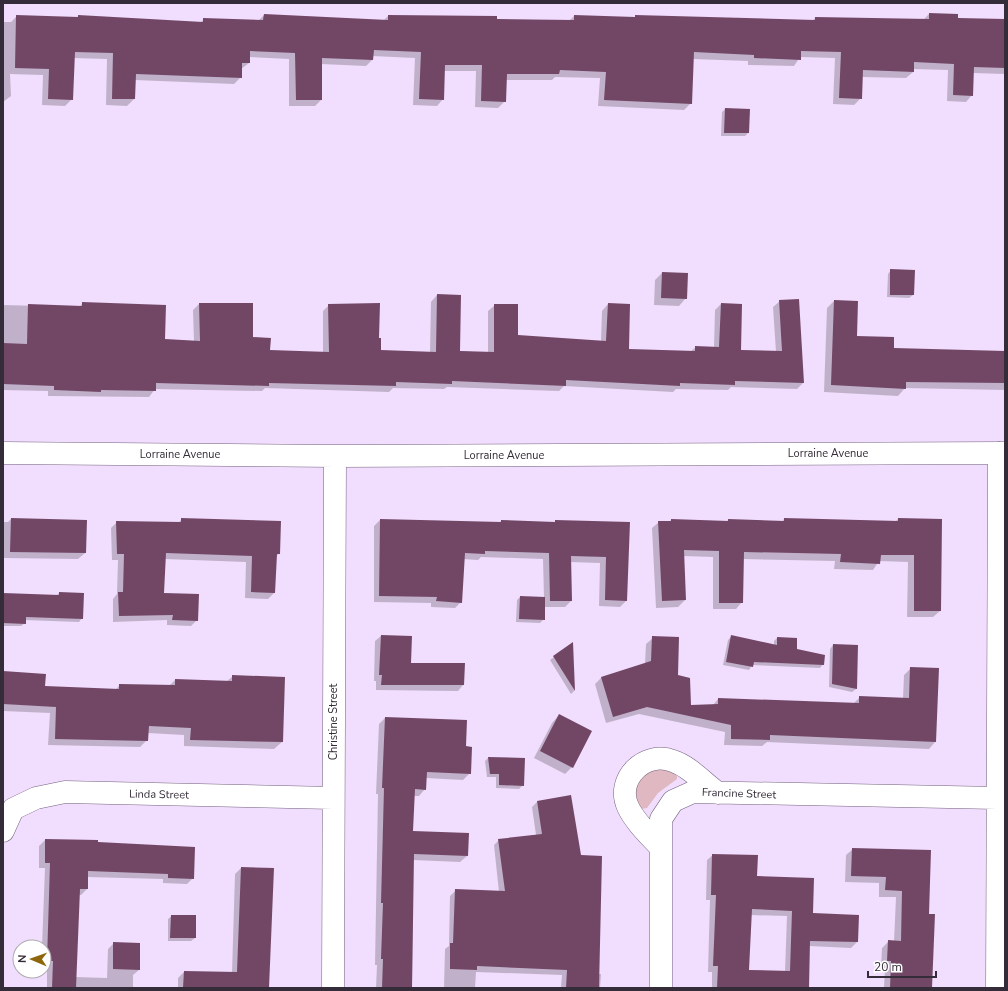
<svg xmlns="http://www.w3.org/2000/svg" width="1008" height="991" font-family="'Nunito Sans',sans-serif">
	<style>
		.green { fill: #e0b8c1 }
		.shadow { fill: #0003; fill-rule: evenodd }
		.building { fill: #724766; fill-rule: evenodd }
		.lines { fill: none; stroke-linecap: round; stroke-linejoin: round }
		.minor-casing { stroke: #73627e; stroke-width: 23 }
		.minor { stroke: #fff; stroke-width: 22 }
		.labels { text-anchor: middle; stroke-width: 4; stroke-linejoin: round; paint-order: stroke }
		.street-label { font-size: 11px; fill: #342c38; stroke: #fff }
	</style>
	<rect width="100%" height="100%" fill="#f1ddfd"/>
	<!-- green -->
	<path class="green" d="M655,768L669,770L677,776V779L658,793L647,808L641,809C629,788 635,779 655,768Z"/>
	<!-- shadow -->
	<path class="shadow" d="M929,14L957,19L1005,20V74L973,73L972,95L966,102L947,101L948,70L913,69V72L906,78L862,77L861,98L854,105L833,104L835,58L800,57L794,66L748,65V61L693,59L691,103L684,110L598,106L600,78L555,77L552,80H506L505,101L498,108L475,107L476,71H444L443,99L437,106L413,105L415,58L372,56V60L366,66L321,64V100L315,106H289V59L249,57V63L241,69V77L234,84L135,80L134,99L127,106L106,105L107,59L73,58L72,99L65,106L42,105L43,75L10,74L11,96L3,102V22H11L17,16L77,18L78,16L200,23L204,19L258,21L264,15L383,21L388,16L569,21L574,16L634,18L636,16L812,21L815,18L923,20Z
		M725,109L749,110L748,133L745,136H721L722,112Z
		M891,270L913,295L909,298L887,297L888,274Z
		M662,273L686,298L679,306L654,305L655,280Z
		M437,295L458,351L488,353V311L495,305L517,336L601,341L602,311L608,304L629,305L628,350L690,352L696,347L714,348L715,310L721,304L740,351L776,352L773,307L780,301L798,300L803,383L797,389L731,387L728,390L676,389L673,392L564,386L559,391L447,387L444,389L393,388L389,392L265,388L262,391L155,389L149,397L48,396V391L3,390V305L79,307L83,303L164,340L194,341L193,310L199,304L269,351L323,353V311L329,305L378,339L380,351L430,353L431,302Z
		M834,301L856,337L893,349L1005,352V390L905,388L898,396L824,392L827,308Z
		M11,519L85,553L78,559L3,558V522H8Z
		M182,519L279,553L276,557L274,593L268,599L245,598L246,562L165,559L163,594L197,620L191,626L167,625V620L113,622V599L117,594L118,560H112L111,528L117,522L178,523Z
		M784,519L895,522L898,519L940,611L933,617H907L908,562L879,561L873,570L834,569L835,561L743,559L742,602L736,609H713V557L683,556L685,600L678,607L656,608L652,528L659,522H669L671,520L726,522L728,520L782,522Z
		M380,520L499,523L501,521L553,523L556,521L629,523L626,601L620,607L599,606L600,563L570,562L571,601L565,607H544V619L540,623L516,622L517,600L520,597L544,598L543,559L481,557L478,560L463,559L461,602L455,608L431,607V603L374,602V526Z
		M59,593L82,618L79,622L25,620V623L21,626H3V594L56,596Z
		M381,636L410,664L463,685L458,691L376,690V681H374L375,641Z
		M732,636L774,645V641L777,638L823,664L820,668L752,665L749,670L723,665L728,640Z
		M653,638L677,676L690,706L713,705L718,699L853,704L860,697L903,699L904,675L911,668L935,742L929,749L767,742L762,746L724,745L725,732L639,714L606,723L595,684L601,678L645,664L646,644Z
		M572,644L574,691L571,694L550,660Z
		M833,645L857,646L856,689L852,692L829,687L830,649Z
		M3,672L44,687L115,690L120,685L169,686L175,680L226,682L233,676L282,742L274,749L184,746V735L148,733L147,740L140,747L48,745L50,713L3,711Z
		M559,715L572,767L565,774L534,758L552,723Z
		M385,718L465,747L470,773L463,780L426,778L425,789L419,796H414L412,832L467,856L460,862L413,860L412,988H376L377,965H375L378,794H376L379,724Z
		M488,758L523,785L519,789L496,788V777H487L485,761Z
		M537,802L598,974H601L600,988H561L562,975L476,972L475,988H444L445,949L449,946L450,896L456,890L499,892L494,845L499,840L536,835L532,807Z
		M45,840L97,843L193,878L187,884L163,883V879L87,877V889L81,895H78L75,977L107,978L108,949L114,943L139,970L133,975V988H47V967H44V947H42L45,868H39V846Z
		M853,849L930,851L928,915L932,988H884L885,968H881L882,948L889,941L894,942L896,897H879V883L845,882L846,855Z
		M713,855L756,877L857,942L851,948L809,946L808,988H712V972H708L710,900H706L707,860ZM750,915L787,916L785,972L748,971Z
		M241,868L273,869L268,988H178V978L184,972L232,973L235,874Z
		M172,916H195V938L191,941H168V919Z"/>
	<!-- building -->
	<path class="building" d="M929,13L958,14V18L1005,19V68L974,67L973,96L953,95L954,64L914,62V72L863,70L862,99L839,98L841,52L801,51V60L754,58V55L694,52L692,104L604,100L606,72L560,70L559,74H507L506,102L481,101L482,65H445L444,100L419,99L421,52L374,50L373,60L322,58V100H296L295,53L250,51V63H242V78L136,74L135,99H112L113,53L75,52L73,100L48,99L49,69L15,68L16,15L78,17V15L203,22V18L263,20L264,14L388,20V15L497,16V19L574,20V15L635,17V15L815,20V17L929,19Z
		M725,108L750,109L749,133H724Z
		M890,269L915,270L914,295H890Z
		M662,272L688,273L687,299L661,298Z
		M437,294L461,295L460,351L494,352V304H518V335L606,341L608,303L630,304L629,349L695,351V346L719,347L721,303L742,304L741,350L782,351L779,300L799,299L804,383L735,381V385L680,383V386L566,380V386L452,381V384L396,382V386L269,383V386L156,383V391L101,390V392L54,390V386L3,384V343L27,344L28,304L82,306V302L166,305L165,339L200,341L199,303H253V337L271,338L270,350L329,352L328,304L380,303L379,338H381V350L436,352Z
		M834,300L858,301L857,336L894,337V348L1005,351V383L906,382V389L831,385Z
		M11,518L87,520L86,553L10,552Z
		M181,518L281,521L280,554H277L275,593L251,592L252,556L166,553L164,593L199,594L198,621L172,620L173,615L119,616L118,592H123L124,554H117L116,521L181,522Z
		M784,518L898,521V518L942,519L941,611H914V555H881L880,564L840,562L841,554L744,552L743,603H719V551L684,550L686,600L662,601L658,521H671V519L728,521V519L784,521Z
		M380,519L501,522V520L555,522V520L630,522L627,601L605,600L606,557L571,556L572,601H550L549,553L485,551V554L465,553L462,603L436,601L437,597L379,596Z
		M59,592L84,593L83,619L26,617V624L3,623V593L59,595Z
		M520,596L545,597V620L519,619Z
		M381,635L412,636L411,663H465L464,685H381L382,675H379Z
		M731,635L777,645V637L797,638V649L825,655L824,665L754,662L753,667L726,662Z
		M652,636L679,637L678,675L690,678L691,705L718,704V698L859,703V696L909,698L910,667L939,668L936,742L770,735V740L731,739V725L647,707L613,717L601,677L651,661Z
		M573,642L575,691L553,656Z
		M833,644L858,645L857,689L832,684Z
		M3,671L46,674L45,686L119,689V684L175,685V679L232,681V675L285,677L283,742L190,740L191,728L149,726L148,741L55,739L56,707L3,704Z
		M559,714L592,731L573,768L540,751Z
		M385,717L467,720L466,746L472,747L471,774L427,772L426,790L415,789L413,831L469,833L468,856L414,854L412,988H382L383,959H381L383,903H381L384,788H382Z
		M488,757L525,758L524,786L499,785V774H490Z
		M571,795L581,855L602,856L599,988H566L567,970L477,966V970L450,969V943H453L455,889L505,891L498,839L542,834L537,801Z
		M45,839L98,840V842L195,847L194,879L168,878V874L88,871V889H80L76,988H52L53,961H47L50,863H45Z
		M852,848L931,850L929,914H935L932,988H890L891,961H887L888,940L901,941L902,891L885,890L886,877L851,876Z
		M712,854L758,855L757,876L814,878L813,913L859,915L858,942L810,941L809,988H717L718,966H713L716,895H711ZM752,909L792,911L790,971L749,970Z
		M241,867L274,868L269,988H183L184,971L237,972Z
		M171,915H196V938H170Z
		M113,942L140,943V970L113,969Z"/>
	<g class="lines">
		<defs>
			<path id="minor" d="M3,453L335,456L1005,453
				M3,831L13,809L36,798L65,792L333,798
				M661,848C650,836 635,822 628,807C615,779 645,750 673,761C689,766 704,783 718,793
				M333,988L335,456
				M661,988V819L673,801L693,792L997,798
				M997,988L999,453"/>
		</defs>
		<!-- minor casing -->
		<use href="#minor" class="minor-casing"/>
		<!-- minor -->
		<use href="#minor" class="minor"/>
	</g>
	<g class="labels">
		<!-- street labels -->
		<g class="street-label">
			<text x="828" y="457">Lorraine Avenue</text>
			<text x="180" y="458">Lorraine Avenue</text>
			<text x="504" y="459">Lorraine Avenue</text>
			<text transform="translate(333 722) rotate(-90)" y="4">Christine Street</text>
			<text transform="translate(739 793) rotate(2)" y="4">Francine Street</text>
			<text transform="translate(159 794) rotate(1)" y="4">Linda Street</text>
		</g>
	</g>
	<!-- border -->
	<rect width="1008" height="991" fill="none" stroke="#342c38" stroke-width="8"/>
	<!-- north arrow -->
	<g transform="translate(32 959) rotate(272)"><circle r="19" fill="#ffffff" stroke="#aeabaf"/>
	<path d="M0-3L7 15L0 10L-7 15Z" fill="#8e670c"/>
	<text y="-6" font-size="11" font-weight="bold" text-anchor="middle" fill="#342c38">N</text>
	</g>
	<!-- scale -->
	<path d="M868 971v6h68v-6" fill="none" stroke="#342c38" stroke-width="2"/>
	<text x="874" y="971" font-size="12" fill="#342c38" stroke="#ffffff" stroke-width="3" paint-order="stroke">20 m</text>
</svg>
